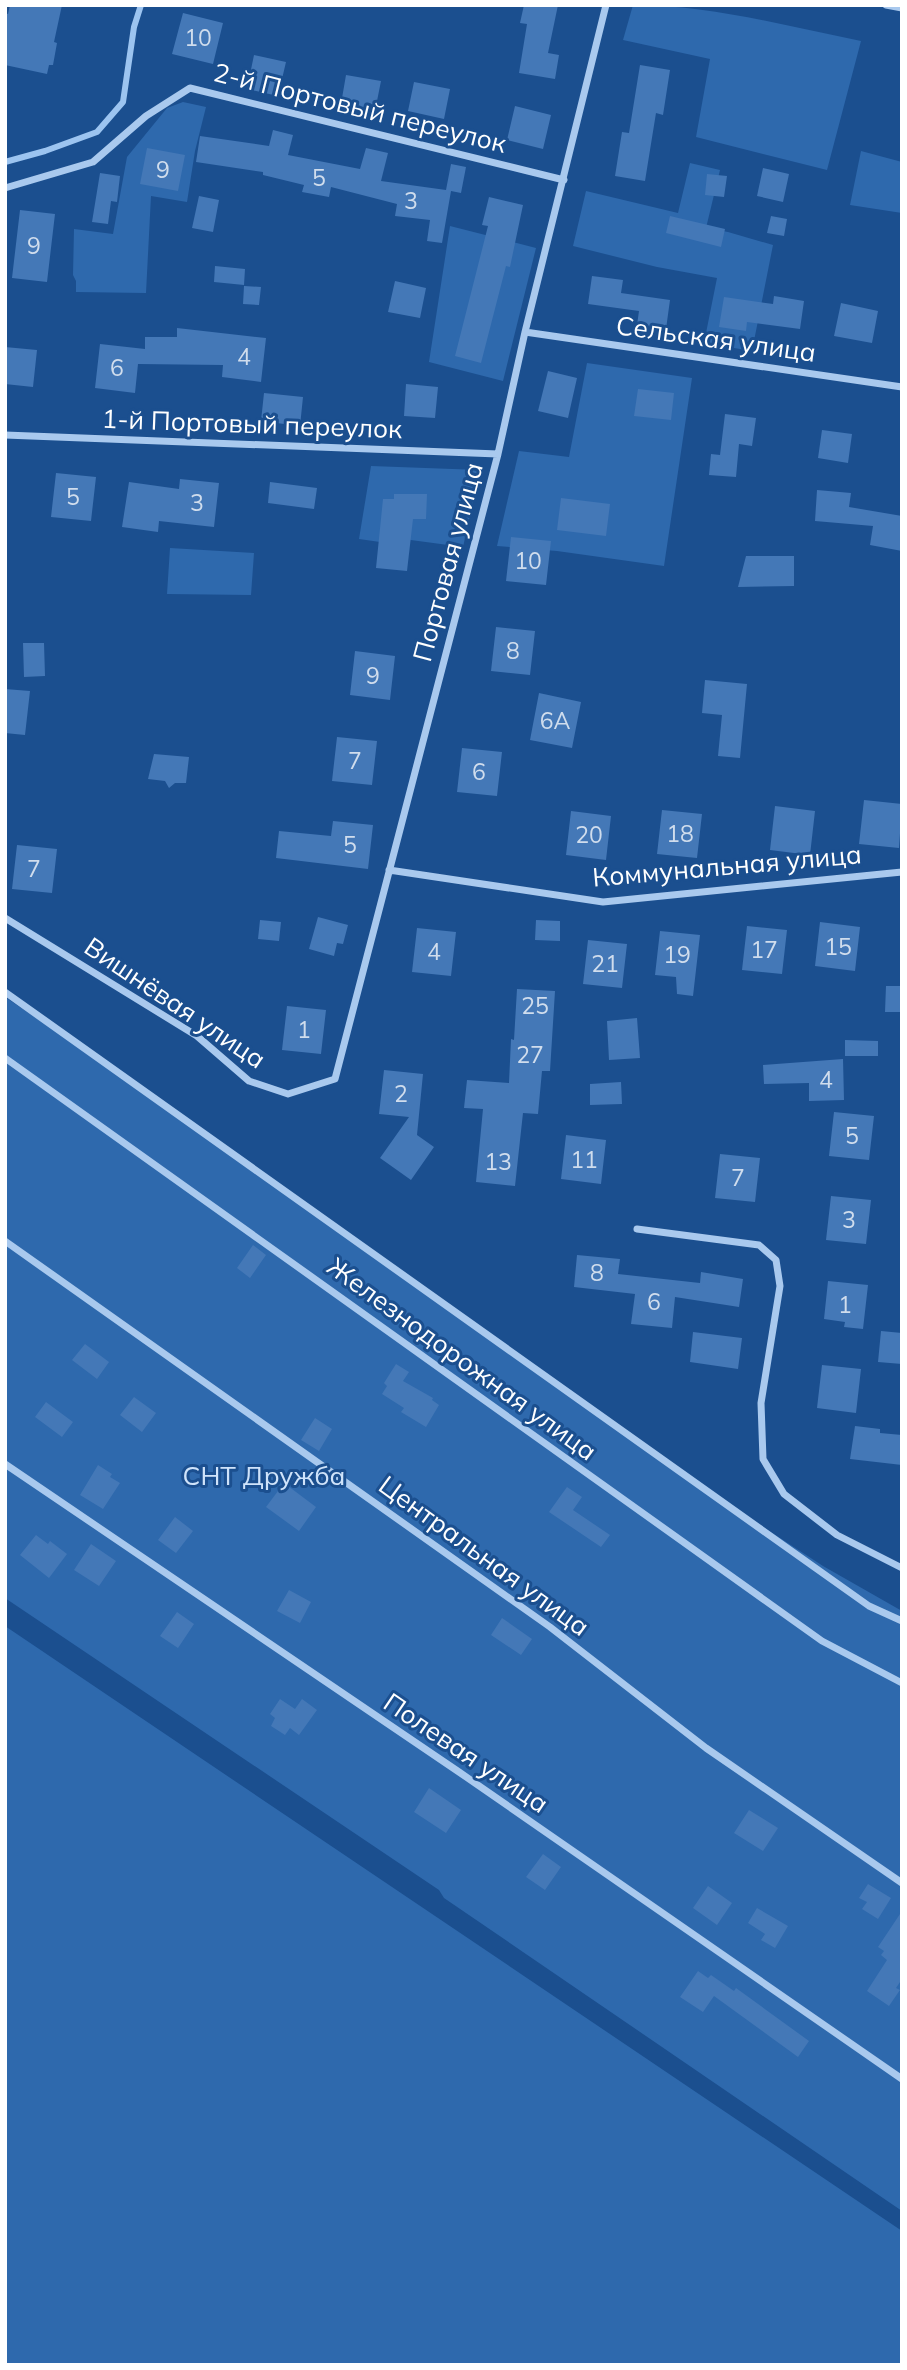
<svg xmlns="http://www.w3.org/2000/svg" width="907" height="2370" font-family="Mulish,sans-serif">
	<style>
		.green { fill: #2e69ad }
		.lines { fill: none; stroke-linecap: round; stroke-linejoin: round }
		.stream { stroke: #9cc4f0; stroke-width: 6 }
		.building { fill: #4478b7 }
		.street { stroke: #a9c9ee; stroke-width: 7 }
		.labels { text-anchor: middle; stroke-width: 6; stroke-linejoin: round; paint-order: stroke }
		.number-label { font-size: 23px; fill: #d0dded }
		.street-label { font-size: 26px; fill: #fff; stroke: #1b4f8f }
		.park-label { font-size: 26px; fill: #cfe3fa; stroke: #1b4f8f }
	</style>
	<rect width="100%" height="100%" fill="#1b4f8f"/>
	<!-- green -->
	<path class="green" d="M633,5C711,5 786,26 861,41L827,170L696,137L710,59L623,40Z
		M183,102L206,107L195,151L187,202L151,196L146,293L76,292V281L73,275L74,229L113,234L127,157L167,108Z
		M861,151L902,162V213L850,205Z
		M690,163L720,170L706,228L728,232L773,245L752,351L704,343L717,278L657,267L573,246L586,191L678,213Z
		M450,226L536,248L503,381L429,362Z
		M587,363L692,378L664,566L557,551L497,546L519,451L569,457Z
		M371,466L480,470L463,547L381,536L380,542L359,539Z
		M170,548L254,553L251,595L167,594Z
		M5,997L96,1058L740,1512L823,1566L902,1611V2211L444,1898L439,1890L5,1598Z
		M5,1626L902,2231V2365H5Z"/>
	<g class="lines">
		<!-- stream -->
		<path class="stream" d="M5,162L45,151L97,132L123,102L134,27L141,5"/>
	</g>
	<!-- building -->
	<path class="building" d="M10,5H62L54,42L57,43L53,65H49L47,74L5,65V13L8,14Z
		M524,5H558L548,53L559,55L555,79L519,73L527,24L520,23Z
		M183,13L223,23L213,64L172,54Z
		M254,55L286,62L278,96L247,89Z
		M640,65L670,70L663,115L656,113L645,181L615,176L622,132L629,133Z
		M346,75L381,81L375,111L341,104Z
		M414,82L450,89L444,119L408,111Z
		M515,106L551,115L543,149L507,140Z
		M273,130L293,135L288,155L360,169L366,148L388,153L381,181L446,190L451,164L466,167L461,193L451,191L442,243L427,241L430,220L395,216L397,204L331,187L329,197L302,192L304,185L263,175V172L196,162L200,136L269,146Z
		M147,148L185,155L178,191L140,184Z
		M763,168L789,174L783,202L757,196Z
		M100,173L120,176L117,202L111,201L108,224L92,222Z
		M707,174L727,176L724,197L705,195Z
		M199,196L219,200L213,232L192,228Z
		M489,197L523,205L510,267L506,266L481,363L455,356L488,226L482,225Z
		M20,210L55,214L47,282L12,278Z
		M670,216L725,229L721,247L666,233Z
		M771,216L787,219L784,236L767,233Z
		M215,266L245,269L244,285L214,282Z
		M592,276L623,280L621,293L670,300L666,329L637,325L639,311L588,304Z
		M395,281L426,288L420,318L388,312Z
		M244,286L261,287L259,305L243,304Z
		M774,296L804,301L800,329L747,322L746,331L719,327L724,297L773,304Z
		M841,303L878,311L872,343L834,336Z
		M177,328L266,338L261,382L222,377L223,365L138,364L135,393L95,388L100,344L145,349V337H177Z
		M5,347L37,350L33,387L5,384Z
		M548,371L577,378L568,418L538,411Z
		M406,384L438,387L435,418L404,416Z
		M638,389L674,393L671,420L634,416Z
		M264,393L303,397L300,426L261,421Z
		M725,414L756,418L752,446L739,444L736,477L709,475L711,454L720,455Z
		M822,430L852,434L848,463L818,458Z
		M56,473L96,477L91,521L51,517Z
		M180,479L219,483L214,527L159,521L158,532L122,527L129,482L179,489Z
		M270,482L317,488L314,509L268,503Z
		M817,490L851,493L849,507L902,516V551L870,545L873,526L815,521Z
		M394,494H427L426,519H413L407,571L376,568L383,499H394Z
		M561,498L610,504L606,536L557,530Z
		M511,537L551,541L546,585L506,581Z
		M746,556H794V586L738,587Z
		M496,627L535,631L530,675L491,671Z
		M23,643H44L45,676L24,677Z
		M355,651L395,656L390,700L350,695Z
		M705,680L747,684L740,758L718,756L722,715L702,713Z
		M5,689L30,691L25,735L5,733Z
		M539,693L581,702L572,748L530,740Z
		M337,737L377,741L372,785L332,781Z
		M462,748L502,752L497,796L457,792Z
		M154,754L189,757L186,783H175L169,788L165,781L148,779Z
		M864,800L902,804L899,848L859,844Z
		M775,806L815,811L810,855L770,850Z
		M662,810L702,814L697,858L657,854Z
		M571,811L611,816L606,860L566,855Z
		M333,821L373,825L368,869L276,858L279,831L331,836Z
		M17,845L57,849L52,893L12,889Z
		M318,917L348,925L343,944L337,943L334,956L309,949Z
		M260,920L281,922L279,941L258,939Z
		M536,920L560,921V941L535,940Z
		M820,922L860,927L855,971L815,966Z
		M747,926L787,930L782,974L742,970Z
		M417,928L456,932L451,976L412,972Z
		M660,931L700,935L693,996L677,994L676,977L655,975Z
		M588,940L627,944L622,988L583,984Z
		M886,986H902V1012H885Z
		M517,989L555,991L550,1071H542L538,1114L523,1113L515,1186L476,1182L483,1109L464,1108L467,1080L509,1083L511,1039L514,1040Z
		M287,1006L326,1010L321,1054L282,1050Z
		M637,1018L640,1058L609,1060L607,1021Z
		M845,1040L878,1041V1056H845Z
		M843,1059L844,1100L809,1101V1083L764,1084L763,1065Z
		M384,1070L423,1074L417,1135L434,1147L411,1180L380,1158L409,1117L379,1114Z
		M621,1082L622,1104L590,1105V1084Z
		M834,1112L874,1116L869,1160L829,1156Z
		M566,1135L606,1140L601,1184L561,1179Z
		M720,1154L760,1158L755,1202L715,1198Z
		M831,1196L871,1200L866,1244L826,1240Z
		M253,1245L266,1255L250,1278L237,1268Z
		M577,1255L620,1259L618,1274L700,1283L701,1272L743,1279L739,1307L675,1297L672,1328L631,1324L635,1294L574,1287Z
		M828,1281L868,1285L863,1329L844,1327L845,1322L824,1319Z
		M881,1331L902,1333V1364L878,1362Z
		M693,1332L742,1338L738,1369L690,1362Z
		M85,1344L109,1362L97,1379L72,1360Z
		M396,1364L409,1372L403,1381L433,1398L432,1400L439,1405L426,1427L401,1412L404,1408L382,1394L387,1386L384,1383Z
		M822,1365L861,1369L856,1413L817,1408Z
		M134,1397L156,1413L142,1432L120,1415Z
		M46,1402L73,1422L62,1437L35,1417Z
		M315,1418L332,1429L319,1451L301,1440Z
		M855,1426L880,1429V1433L902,1435V1465L850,1459Z
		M98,1465L112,1474L110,1477L120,1483L103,1509L80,1495Z
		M284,1483L316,1507L299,1531L266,1507Z
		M567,1487L582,1497L573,1510L610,1535L601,1547L549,1512Z
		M175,1517L193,1531L176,1553L158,1540Z
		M36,1535L48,1544L50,1541L67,1554L49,1578L20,1555Z
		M91,1544L116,1561L99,1586L74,1570Z
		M289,1590L311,1602L300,1623L277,1611Z
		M177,1612L194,1624L178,1648L160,1636Z
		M502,1618L532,1639L521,1655L491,1635Z
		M280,1699L295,1709L302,1699L317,1710L299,1735L290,1728L285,1735L271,1726L275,1718L270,1714Z
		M429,1788L461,1810L446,1833L414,1812Z
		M749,1810L778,1828L763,1851L734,1833Z
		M543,1854L561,1867L545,1890L526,1877Z
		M868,1884L891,1898L878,1919L862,1909L867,1902L859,1898Z
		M708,1886L732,1903L717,1925L693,1908Z
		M757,1908L788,1926L775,1948L761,1940L765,1934L748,1923Z
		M902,1911V1979L896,1988L900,1990L889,2006L867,1991L887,1960L881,1955L884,1951L878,1947Z
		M698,1971L708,1978L711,1975L734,1991L736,1988L809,2041L798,2057L714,1996L703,2012L680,1997Z"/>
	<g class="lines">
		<!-- street -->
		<path class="street" d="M886,5L902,8
			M5,188L93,162L146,116L190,88L564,180
			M525,332L902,387
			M5,435L498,454
			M389,870L603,902L902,872
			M5,918L197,1036L249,1081L288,1094L335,1079L498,454L525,332L606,5
			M5,992L869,1606L902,1621
			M5,1058L822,1641L902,1683
			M637,1229L759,1245L776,1260L780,1286L761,1403L763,1459L784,1494L837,1535L902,1568
			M5,1241L550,1627L706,1748L902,1883
			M5,1464L459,1772L902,2079"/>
	</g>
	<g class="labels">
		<!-- number labels -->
		<g class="number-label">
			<text x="198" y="46">10</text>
			<text x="163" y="178">9</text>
			<text x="319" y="186">5</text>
			<text x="411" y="209">3</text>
			<text x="34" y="254">9</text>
			<text x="244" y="365">4</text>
			<text x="117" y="376">6</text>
			<text x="73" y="505">5</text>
			<text x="197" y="511">3</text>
			<text x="528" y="569">10</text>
			<text x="513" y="659">8</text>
			<text x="373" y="684">9</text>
			<text x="555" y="729">6А</text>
			<text x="355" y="769">7</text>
			<text x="479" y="780">6</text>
			<text x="680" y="842">18</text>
			<text x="589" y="843">20</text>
			<text x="350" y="853">5</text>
			<text x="34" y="877">7</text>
			<text x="838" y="955">15</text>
			<text x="764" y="958">17</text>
			<text x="434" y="960">4</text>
			<text x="677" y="963">19</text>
			<text x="605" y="972">21</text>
			<text x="535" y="1014">25</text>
			<text x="304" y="1038">1</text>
			<text x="530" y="1063">27</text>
			<text x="826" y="1088">4</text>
			<text x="401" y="1102">2</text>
			<text x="852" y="1144">5</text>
			<text x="584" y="1168">11</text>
			<text x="498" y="1170">13</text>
			<text x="738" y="1186">7</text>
			<text x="849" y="1228">3</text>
			<text x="597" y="1281">8</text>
			<text x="654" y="1310">6</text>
			<text x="845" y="1313">1</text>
		</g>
		<!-- street labels -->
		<g class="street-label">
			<text transform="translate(360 108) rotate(14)" y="9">2-й Портовый переулок</text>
			<text transform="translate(716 339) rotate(8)" y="9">Сельская улица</text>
			<text transform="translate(252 424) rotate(2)" y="9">1-й Портовый переулок</text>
			<text transform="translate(448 562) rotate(-75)" y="9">Портовая улица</text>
			<text transform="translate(727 866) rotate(-5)" y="9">Коммунальная улица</text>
			<text transform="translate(175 1003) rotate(34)" y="9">Вишнёвая улица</text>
			<text transform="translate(462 1359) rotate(36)" y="9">Железнодорожная улица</text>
			<text transform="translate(484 1556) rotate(36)" y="9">Центральная улица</text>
			<text transform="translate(466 1753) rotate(34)" y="9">Полевая улица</text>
		</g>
		<!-- park labels -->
		<g class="park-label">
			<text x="264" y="1485">СНТ Дружба</text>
		</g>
	</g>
	<!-- border -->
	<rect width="907" height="2370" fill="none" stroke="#ffffff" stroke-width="14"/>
</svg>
